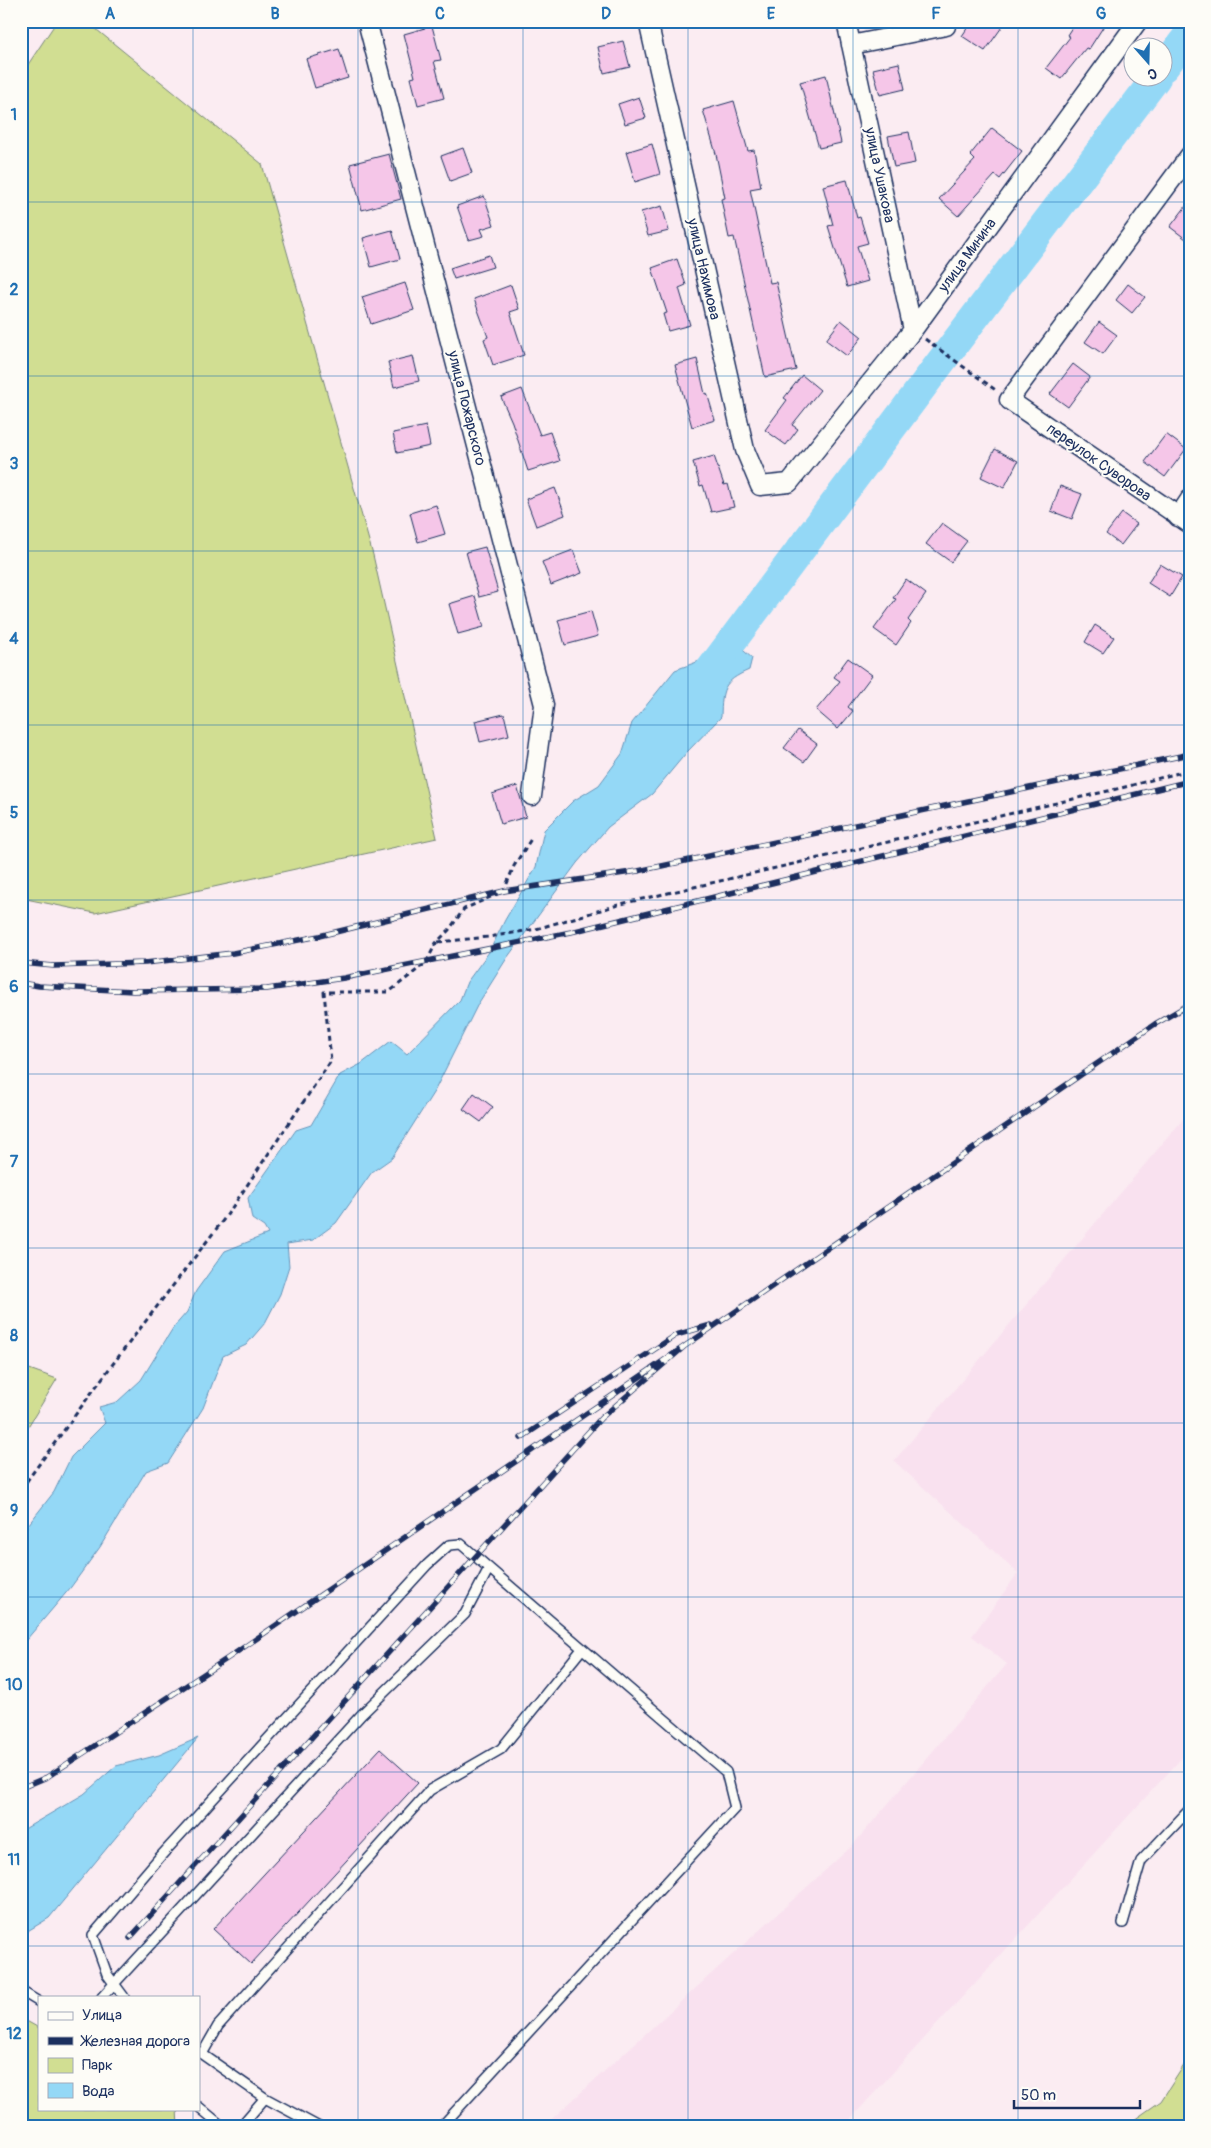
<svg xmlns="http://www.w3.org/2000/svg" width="1211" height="2148" font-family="Pangolin,sans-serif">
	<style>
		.built { fill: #f9e1ef }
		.green { fill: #d1de92; stroke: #768678 }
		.water { fill: #94d8f6; stroke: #6494b9 }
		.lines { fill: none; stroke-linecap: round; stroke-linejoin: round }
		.river { stroke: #94d8f6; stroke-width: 30 }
		.building { fill: #f5c6e8; stroke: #1b2f5e }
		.lane-casing { stroke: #1b2f5e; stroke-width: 12 }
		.street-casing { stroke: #1b2f5e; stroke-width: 21 }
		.path { stroke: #1b2f5e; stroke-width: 3; stroke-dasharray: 5 4; stroke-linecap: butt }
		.lane { stroke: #fdfcf7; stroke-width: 9 }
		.street { stroke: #fdfcf7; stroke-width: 18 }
		.rail-casing { stroke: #1b2f5e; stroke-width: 5.5 }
		.rail { stroke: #fdfcf7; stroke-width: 4; stroke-dasharray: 11; stroke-linecap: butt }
		.grid { fill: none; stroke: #1f6fb2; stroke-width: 1; stroke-opacity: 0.55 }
		.labels { text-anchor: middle; stroke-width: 4; stroke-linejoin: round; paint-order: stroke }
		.street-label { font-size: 15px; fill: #1b2f5e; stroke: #fdfcf7 }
		.neatline { fill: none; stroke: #1f6fb2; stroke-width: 2 }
		.grid-label { font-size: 16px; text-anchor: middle; font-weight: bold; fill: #1f6fb2 }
	</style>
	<rect width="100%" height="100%" fill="#fbecf2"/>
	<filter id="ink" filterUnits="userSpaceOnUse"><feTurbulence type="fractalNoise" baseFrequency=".02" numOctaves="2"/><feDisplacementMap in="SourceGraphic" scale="10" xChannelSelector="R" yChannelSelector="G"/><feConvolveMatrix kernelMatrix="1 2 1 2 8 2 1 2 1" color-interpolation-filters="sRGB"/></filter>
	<g filter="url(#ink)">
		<!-- built -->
		<path class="built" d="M1190,1111V1749L843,2127H543L852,1846L1007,1664L972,1636L1018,1573L894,1461Z"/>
		<!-- green -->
		<path class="green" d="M57,21H86L262,164L373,555L437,838L95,913L21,898V75Z
			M21,1366L57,1379L21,1438Z
			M21,2018L39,2028V2109H177L178,2127H21Z
			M1190,2056V2127H1124L1161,2101Z"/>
		<!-- water -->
		<path class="water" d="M721,631L752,658L749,670C722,682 722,689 721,717L687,752L652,794L608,827L577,863L507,958L478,1004L435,1090L392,1158L372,1172L336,1223L313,1240L287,1244L289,1266L280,1294L265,1323L246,1345L223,1356L203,1408L168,1463L146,1471L100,1547L71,1587L21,1646V1534L54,1492L71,1457L105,1423L99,1407L117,1402L141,1380L173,1328L187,1312L196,1291L225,1251L268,1234L264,1227L252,1219L248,1198L296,1130L311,1125L340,1075L361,1064L391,1041L407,1054L460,1000L467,982L489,952L505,920L536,867L544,830L573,801L599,785L622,754L632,723L675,670L705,659Z
			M198,1738L49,1918L21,1935V1831L84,1794L116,1766L159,1755Z"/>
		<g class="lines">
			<!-- river -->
			<path class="river" d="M1164,67L1190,33
				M708,673L940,363L1156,78"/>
		</g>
		<!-- building -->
		<path class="building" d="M972,21H994L1002,27L985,51L962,36Z
			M1076,21H1107L1089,49L1086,48L1061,79L1046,68L1070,37L1067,35Z
			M432,26L441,60L434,61L444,98L418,105L411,78L415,77L404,34Z
			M623,41L630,67L604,73L598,47Z
			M339,49L348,78L315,88L306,59Z
			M899,63L905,89L880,95L873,69Z
			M826,75L841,143L819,148L800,82Z
			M639,97L646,118L625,124L618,104Z
			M734,101L748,151L754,150L761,187L750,189L770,283L776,282L796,370L765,377L734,237L729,238L721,199L725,198L716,154L703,110Z
			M992,128L1022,151L1000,179L995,175L958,216L939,199L975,160L970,155Z
			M909,132L915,163L894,167L888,136Z
			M652,144L660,174L635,182L626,152Z
			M463,148L472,173L450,181L441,156Z
			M389,154L401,199L362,210L350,164Z
			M847,180L857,218L860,217L868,243L857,246L868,281L847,287L828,226L833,225L823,186Z
			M484,196L494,225L481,229L484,236L469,240L457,206Z
			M1190,201V242L1170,227Z
			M662,206L669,231L648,236L641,212Z
			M392,230L400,259L371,267L363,238Z
			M489,255L493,267L454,279L450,268Z
			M677,259L686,285L679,288L690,325L668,331L663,314L667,313L652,268Z
			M405,283L414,310L371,324L362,297Z
			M1128,284L1145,297L1132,313L1116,300Z
			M511,285L519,309L510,312L524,355L493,365L484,339L488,337L474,299Z
			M841,320L862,337L847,356L826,340Z
			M1099,322L1117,335L1103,354L1085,342Z
			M413,356L419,381L394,387L388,362Z
			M697,359L705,394L707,393L715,420L692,427L675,365Z
			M1073,364L1090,377L1068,407L1050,394Z
			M802,375L820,390L792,425L798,429L786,445L765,430L787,400L784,398Z
			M522,389L540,435L550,432L560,461L528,471L512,422L501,397Z
			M426,426L430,446L397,453L393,433Z
			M1166,434L1186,449L1165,477L1145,462Z
			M995,449L1018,461L1004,488L981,477Z
			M714,456L724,485L728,484L734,507L711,512L703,485L700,486L693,462Z
			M1060,486L1082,494L1072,519L1051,511Z
			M555,488L565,515L536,526L526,499Z
			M436,505L445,534L418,542L410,513Z
			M1122,513L1137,524L1121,545L1106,534Z
			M942,523L967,541L951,562L926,544Z
			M485,547L498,592L479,597L466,552Z
			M573,550L582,573L551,585L542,562Z
			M1160,564L1182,577L1170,597L1148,583Z
			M906,579L926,594L908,620L911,623L896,645L874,629L896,599L893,598Z
			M475,596L484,627L458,634L449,604Z
			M591,611L598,636L565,645L558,620Z
			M1095,625L1114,637L1103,653L1085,642Z
			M848,658L872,675L848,707L853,711L838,729L816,710L840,681L834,677Z
			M504,714L509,735L480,742L475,721Z
			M798,730L817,744L804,762L784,748Z
			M517,786L526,817L501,824L492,794Z
			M474,1093L493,1107L481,1122L463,1109Z
			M380,1749L418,1783L251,1964L213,1929Z"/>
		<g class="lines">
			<defs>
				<path id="lane" d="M1123,1923L1141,1861L1190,1809
					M21,1991L39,2002
					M102,1997L362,1714L465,1614L489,1568
					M124,1997L107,1974L93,1935L159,1858L427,1565L449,1545L461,1544L726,1772L735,1808L441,2127
					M199,2052L265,2098L319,2127
					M202,2054L218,2026L430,1790L501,1749L582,1649
					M199,2107L223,2127
					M240,2127L265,2098"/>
				<path id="street" d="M367,21L544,705L532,796
					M648,21L745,450L760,486L789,483L913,330L1138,21
					M846,21L913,330
					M851,45L946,26L947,21
					M1190,155L1009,400L1190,524
					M1178,517L1190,499"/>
			</defs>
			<!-- lane casing -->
			<use href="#lane" class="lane-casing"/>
			<!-- street casing -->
			<use href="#street" class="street-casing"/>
			<!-- path -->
			<path class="path" d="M925,339L997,391
				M438,942L489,937L536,929L625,903L1121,788L1190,770
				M21,1489L106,1373L227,1215L331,1061L324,992H389L426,963L436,943L449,930L464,909L504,891L514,866L531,839"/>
			<!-- lane -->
			<use href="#lane" class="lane"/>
			<!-- street -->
			<use href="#street" class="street"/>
			<defs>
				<path id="rail" d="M21,963L54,966L145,963L233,953L319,936L504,891L638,871L1190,754
					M21,983L39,986L133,991L267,989L344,978L571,932L1190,781
					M685,1346L1155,1024L1190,1004
					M521,1438L676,1335L711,1325
					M21,1788L47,1777L228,1658L685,1346L601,1418L130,1938"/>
			</defs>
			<!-- rail casing -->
			<use href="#rail" class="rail-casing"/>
			<!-- rail -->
			<use href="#rail" class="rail"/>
		</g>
	</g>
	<!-- grid -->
	<path class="grid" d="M193,21V1997M358,21V2127M523,21V2127M688,21V2127M853,21V2127M1018,21V2127M21,202H1190M21,376H1190M21,551H1190M21,725H1190M21,900H1190M21,1074H1190M21,1248H1190M21,1423H1190M21,1597H1190M21,1772H1190M21,1946H1190M193,2109V2127"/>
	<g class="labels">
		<!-- street labels -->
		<g class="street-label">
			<text transform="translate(880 175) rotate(78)" y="5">улица Ушакова</text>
			<text transform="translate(967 255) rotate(-54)" y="5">улица Минина</text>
			<text transform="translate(704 269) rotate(77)" y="5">улица Нахимова</text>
			<text transform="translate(467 408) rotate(76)" y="5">улица Пожарского</text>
			<text transform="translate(1099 462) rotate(35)" y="5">переулок Суворова</text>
		</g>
	</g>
	<!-- margin -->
	<rect width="1211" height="2148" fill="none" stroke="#fdfcf7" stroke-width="55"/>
	<!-- legend -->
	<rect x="38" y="1996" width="162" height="115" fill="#fdfcf7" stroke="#a3aaba"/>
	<rect x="48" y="2012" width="25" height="8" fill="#fdfcf7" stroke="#a3aaba"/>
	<text x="82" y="2020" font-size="15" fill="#1b2f5e">Улица</text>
	<rect x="48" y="2037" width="25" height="8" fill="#1b2f5e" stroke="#a3aaba"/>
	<text x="82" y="2046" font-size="15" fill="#1b2f5e">Железная дорога</text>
	<rect x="48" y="2058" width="25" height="15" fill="#d1de92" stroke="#a3aaba"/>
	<text x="82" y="2070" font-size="15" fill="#1b2f5e">Парк</text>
	<rect x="48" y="2083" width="25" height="15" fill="#94d8f6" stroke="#a3aaba"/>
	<text x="82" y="2096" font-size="15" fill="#1b2f5e">Вода</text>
	<!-- north arrow -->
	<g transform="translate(1148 62) rotate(160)"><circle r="24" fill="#fdfcf7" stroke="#a3aaba"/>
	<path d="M0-4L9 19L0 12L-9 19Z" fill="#1f6fb2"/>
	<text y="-8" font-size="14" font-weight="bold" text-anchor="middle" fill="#1b2f5e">С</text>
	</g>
	<!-- scale -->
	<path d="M1014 2100v8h126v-8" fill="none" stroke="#1b2f5e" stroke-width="2.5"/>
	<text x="1021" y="2100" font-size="15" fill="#1b2f5e" stroke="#fdfcf7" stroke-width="4" paint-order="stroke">50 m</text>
	<rect x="28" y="28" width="1156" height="2092" class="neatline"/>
	<g class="grid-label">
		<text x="110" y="19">A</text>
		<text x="275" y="19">B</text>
		<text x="440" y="19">C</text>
		<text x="606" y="19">D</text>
		<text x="771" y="19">E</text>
		<text x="936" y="19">F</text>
		<text x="1101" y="19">G</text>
		<text x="14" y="120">1</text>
		<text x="14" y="295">2</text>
		<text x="14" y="469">3</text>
		<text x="14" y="644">4</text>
		<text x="14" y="818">5</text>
		<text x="14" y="992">6</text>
		<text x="14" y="1167">7</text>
		<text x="14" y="1341">8</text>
		<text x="14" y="1516">9</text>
		<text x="14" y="1690">10</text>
		<text x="14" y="1865">11</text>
		<text x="14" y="2039">12</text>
	</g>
</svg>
